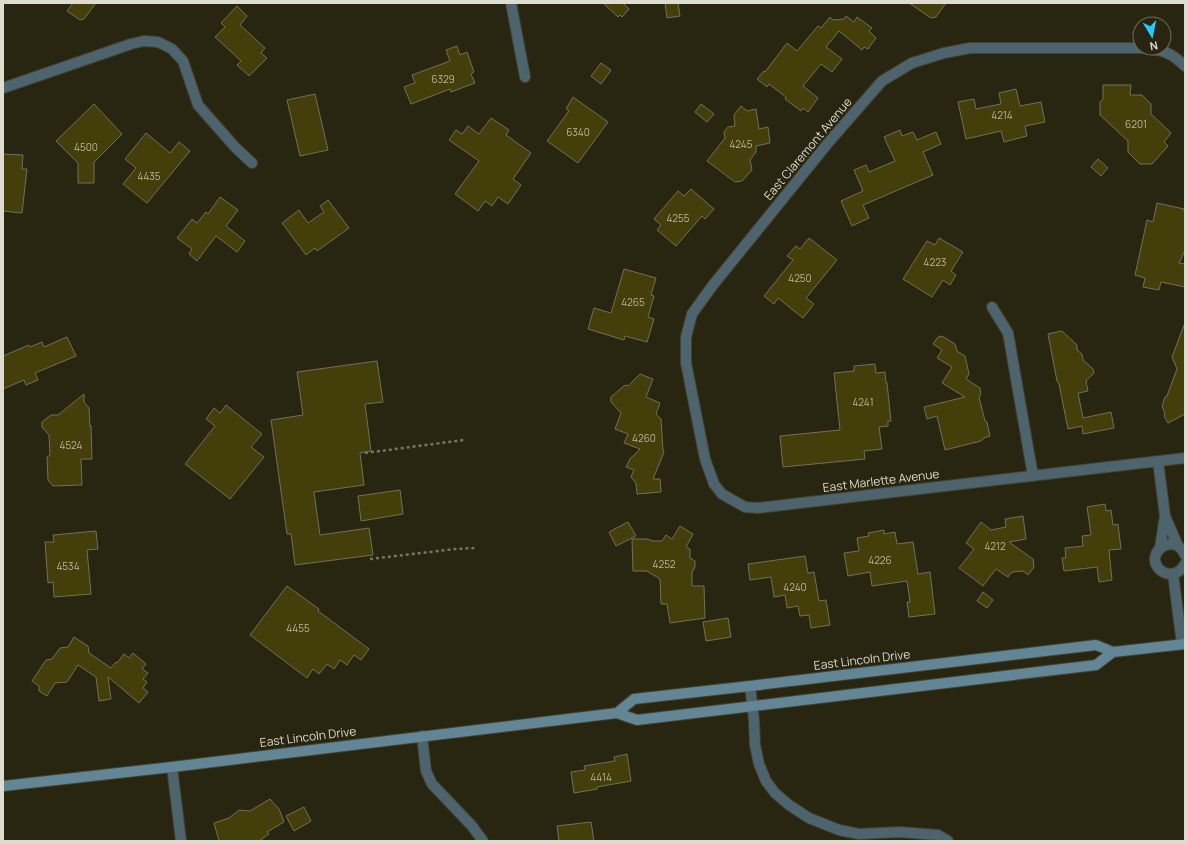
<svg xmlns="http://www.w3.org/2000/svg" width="1188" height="844" font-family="Manrope,sans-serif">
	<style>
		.building { fill: #443f0a; stroke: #727058 }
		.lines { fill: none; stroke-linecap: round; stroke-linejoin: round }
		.minor-casing { stroke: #45432f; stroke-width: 12 }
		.secondary-casing { stroke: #45432f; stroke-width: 12 }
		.path { stroke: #777664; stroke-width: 2.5; stroke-dasharray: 3 3; stroke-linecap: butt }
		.minor { stroke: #4d636d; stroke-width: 10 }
		.secondary { stroke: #628696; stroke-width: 10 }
		.labels { text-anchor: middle; stroke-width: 4; stroke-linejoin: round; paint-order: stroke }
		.number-label { font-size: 10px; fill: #b7b59e }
		.street-label { font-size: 12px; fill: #dddccf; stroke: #282611 }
	</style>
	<rect width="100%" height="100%" fill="#282611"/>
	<!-- building -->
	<path class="building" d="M73,3H96L84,19L80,20L67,11Z
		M603,3H623L629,9L622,17L620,15L618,17Z
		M665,3H678L680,16L667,18Z
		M909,3H946L936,17L931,18Z
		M237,6L247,16L240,25L265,48L261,53L267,58L249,76L237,65L241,61L215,37L225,27L221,23Z
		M846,16L854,22L857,17L872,28L869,31L876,38L868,49L864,47L862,50L839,31L826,47L842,59L832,72L821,64L803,86L818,98L808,112L803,108L801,111L785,99L786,97L769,84L767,87L757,79L764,71L765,72L787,43L797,51L818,26L821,28L830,17L833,20L844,19Z
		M457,46L460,55L467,52L474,72L471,74L475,83L451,92L450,89L411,104L404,87L415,83L412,75L450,61L446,50Z
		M601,63L611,70L601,84L591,76Z
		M1103,85H1131L1130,95H1142L1151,104V114L1171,133L1164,142L1168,146L1152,164H1140L1128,152V141L1100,115V102L1103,99Z
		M1016,89L1020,106L1041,102L1045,122L1025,126L1027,136L1004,142L1001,131L966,139L958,102L974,99L976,109L1001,104L999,93Z
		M315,94L328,150L300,156L287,100Z
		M573,97L608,122L578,163L547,141L569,111L566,109Z
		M94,104L122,134L94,162V183H78V163L56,141Z
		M701,104L714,114L707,122L695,112Z
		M741,106L747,111L756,109L759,129L768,127L770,143L756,146V152L750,160L752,170L742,181L735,182L707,161L725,138L724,132L728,127L735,126L734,115Z
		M491,118L509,130L506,135L531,153L513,179L521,185L508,204L498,197L492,206L485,201L478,211L455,194L479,161L449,140L456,130L462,134L468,126L479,134Z
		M900,130L902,136L913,132L917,140L936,132L941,144L923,152L933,175L863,205L869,218L852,226L841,201L863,191L854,170L866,165L869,172L895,161L884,137Z
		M146,133L170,153L179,142L190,151L147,203L123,184L136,168L125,159Z
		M3,154L23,155L22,169H27L22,213L3,211Z
		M1098,159L1108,168L1101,176L1091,167Z
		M691,189L714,209L705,219L702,216L676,246L657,230L661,225L654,219L678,191L684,196Z
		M220,197L238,210L226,226L245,241L237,252L216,236L197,261L189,254L192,249L177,238L192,219L197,223L206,212L208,214Z
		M328,200L349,228L317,251L315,248L306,255L282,223L299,210L308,223L324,212L320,206Z
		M1157,203L1184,209L1185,218V250L1179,263L1185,264V287L1161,282L1159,290L1143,287L1145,278L1135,275L1147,220L1153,222Z
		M809,238L837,260L806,298L814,304L803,318L778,298L774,304L764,296L793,260L787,256L796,246L800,249Z
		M939,238L963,252L951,271L956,275L950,285L943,280L932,297L903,279L927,241L935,245Z
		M624,269L656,278L651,295L654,296L648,317L654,319L647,342L625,336L624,340L588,329L594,308L611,313Z
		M1184,325H1185V414L1168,423L1164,416L1165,414L1162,406L1165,397L1167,396L1177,369L1172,357Z
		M1062,331L1077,345V350L1082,354L1083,360L1093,369L1094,373L1086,381L1088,391L1078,393L1083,418L1111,412L1114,428L1083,434L1082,426L1068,429L1059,384L1057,381L1048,334Z
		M942,336L955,344L957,351L965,356L969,374L966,379L980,388L981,394L979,397L985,421L987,422L990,436L984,438L981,441L945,450L937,416L927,419L924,407L965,397L942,383L952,367L937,358L942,350L933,344L938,337Z
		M67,337L76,356L35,373L38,380L26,385L24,380L3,389V356L29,345L30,347L42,342L44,347Z
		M377,361L383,402L365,404L371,451L360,453L364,485L314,492L320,535L369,528L373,555L295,565L291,534H287L271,420L303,415L297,372Z
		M875,364L876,373L885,372L886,383H887L891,421H888V426L879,427L882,449L864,451L865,459L783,467L780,436L840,430L834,373L854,371V366Z
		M640,374L653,379L646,397L660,403L656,414L661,419L663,450L664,452L653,479H660L661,492L637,494L636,483L631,477L634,470L626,467L630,459L640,449L624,443L628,434L615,429L621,413L611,402V397L625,385L628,386Z
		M84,394V402L89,408L90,426H91L92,459H81L82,485L53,486L48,480L47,457L50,455L49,435L42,427V422L51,415H58Z
		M226,405L262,434L251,447L264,457L230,499L185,464L215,426L206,419L214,408L220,413Z
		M400,490L403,514L361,521L358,496Z
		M1105,504L1106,511L1111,510L1113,525L1118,524L1121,549L1109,550L1112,580L1099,582L1097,567L1064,571L1062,558H1066L1065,548L1083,546L1082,536L1091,535L1087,507Z
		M1023,516L1026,539L1009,542L1033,559L1034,567L1028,575L1023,571L1012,572L1008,577L996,569L983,586L959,568L974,549L966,543L981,522L991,530L1006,527L1005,519Z
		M628,522L636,536L616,546L609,532Z
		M680,526L693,534L686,547L690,549V558L695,561V567L692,572V586H704L705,618L670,623L667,604H661L660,579L647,571H633L632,539H648L652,541H662L666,535L672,539Z
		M884,530V534L895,532L897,544L913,542L918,574L930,572L935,614L909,617L907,602H910L907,581L872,586L870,572L848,576L844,553L859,551L857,538L869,536L868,533Z
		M96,531L98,549L87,550L91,594L54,597L53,582L48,583L45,542H54L53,535Z
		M805,556L808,573L814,572L819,601L826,600L830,625L811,628L809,615L800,616L798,606L787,608L785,595L774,597L771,577L750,580L748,564Z
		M287,586L319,609L318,611L369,649L361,660L354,655L347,665L340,660L334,669L327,664L319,674L313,669L307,678L250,635Z
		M983,592L993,600L987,608L977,601Z
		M728,618L731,637L706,641L703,622Z
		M74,637L88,646L89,653L111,668L116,662L117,663L124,654L129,658L133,653L146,664L142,669L148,673L143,679L147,682L143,688L148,692L139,703L108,677L111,699L99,701L96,677L78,665L67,682L55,683L47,696L39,691V686L32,681L46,660L52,659L60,648L68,647Z
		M627,754L631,781L597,787V789L574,793L571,772L585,770L584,766L615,761L614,757Z
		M270,799L279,809L284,822L267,832L269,834L259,841H219L214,823L229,818L239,810L250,811Z
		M304,807L311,821L294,831L286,816Z
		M591,822L594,841H559L557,826Z"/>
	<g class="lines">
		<defs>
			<path id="minor" d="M511,3L525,77
				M1185,66C1170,52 1165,51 1146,48H970L944,53L912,63L882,81L828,143L713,285L692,314L686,337V363L705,459L714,484L722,494L745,507L758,508L1185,458
				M3,88L131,44L144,41L158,42L172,49L183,61L198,105L235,147L252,163
				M992,307L1008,333L1033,476
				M1158,461L1165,516L1178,546
				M1160,548L1165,516
				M1185,555C1175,531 1144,552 1159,569C1162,572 1166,574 1170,574C1177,574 1182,570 1185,564
				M1173,574L1182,644
				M750,686L754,720L755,745L759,764L766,781L775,793L789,805L809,818L839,830L859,834L899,832L938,835L948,841
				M422,736L426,771L432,784L472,826L483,841
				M172,767L181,841"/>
			<path id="secondary" d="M617,713L634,699L750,686L1096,645L1113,652
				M3,786L172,767L617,713L637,720L1096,665L1113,652L1185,644"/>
		</defs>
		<!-- minor casing -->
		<use href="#minor" class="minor-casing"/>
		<!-- secondary casing -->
		<use href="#secondary" class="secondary-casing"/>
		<!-- path -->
		<path class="path" d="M365,453L464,440
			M370,559L455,549L476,548"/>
		<!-- minor -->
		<use href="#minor" class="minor"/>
		<!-- secondary -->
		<use href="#secondary" class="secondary"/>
	</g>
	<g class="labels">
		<!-- number labels -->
		<g class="number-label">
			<text x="443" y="83">6329</text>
			<text x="1002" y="119">4214</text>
			<text x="1136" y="128">6201</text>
			<text x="578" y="136">6340</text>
			<text x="741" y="148">4245</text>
			<text x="86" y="151">4500</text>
			<text x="149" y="180">4435</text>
			<text x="678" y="222">4255</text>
			<text x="935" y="266">4223</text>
			<text x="800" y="282">4250</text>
			<text x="633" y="306">4265</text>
			<text x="863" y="406">4241</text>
			<text x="644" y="442">4260</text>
			<text x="71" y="449">4524</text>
			<text x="995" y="550">4212</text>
			<text x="880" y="564">4226</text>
			<text x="664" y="568">4252</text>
			<text x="68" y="570">4534</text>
			<text x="795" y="591">4240</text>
			<text x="298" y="632">4455</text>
			<text x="601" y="781">4414</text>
		</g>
		<!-- street labels -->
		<g class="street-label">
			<text transform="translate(808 149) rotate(-50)" y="4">East Claremont Avenue</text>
			<text transform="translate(881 481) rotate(-7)" y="4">East Marlette Avenue</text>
			<text transform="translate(862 660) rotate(-7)" y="4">East Lincoln Drive</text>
			<text transform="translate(308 737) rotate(-7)" y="4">East Lincoln Drive</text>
		</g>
	</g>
	<!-- border -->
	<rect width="1188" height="844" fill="none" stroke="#dddccf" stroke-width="8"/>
	<!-- north arrow -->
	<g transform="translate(1152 36) rotate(170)"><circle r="19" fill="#282611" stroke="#706f5d"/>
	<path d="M0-3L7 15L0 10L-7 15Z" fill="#25c9fe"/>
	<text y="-6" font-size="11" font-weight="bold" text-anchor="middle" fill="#dddccf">N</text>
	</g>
</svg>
